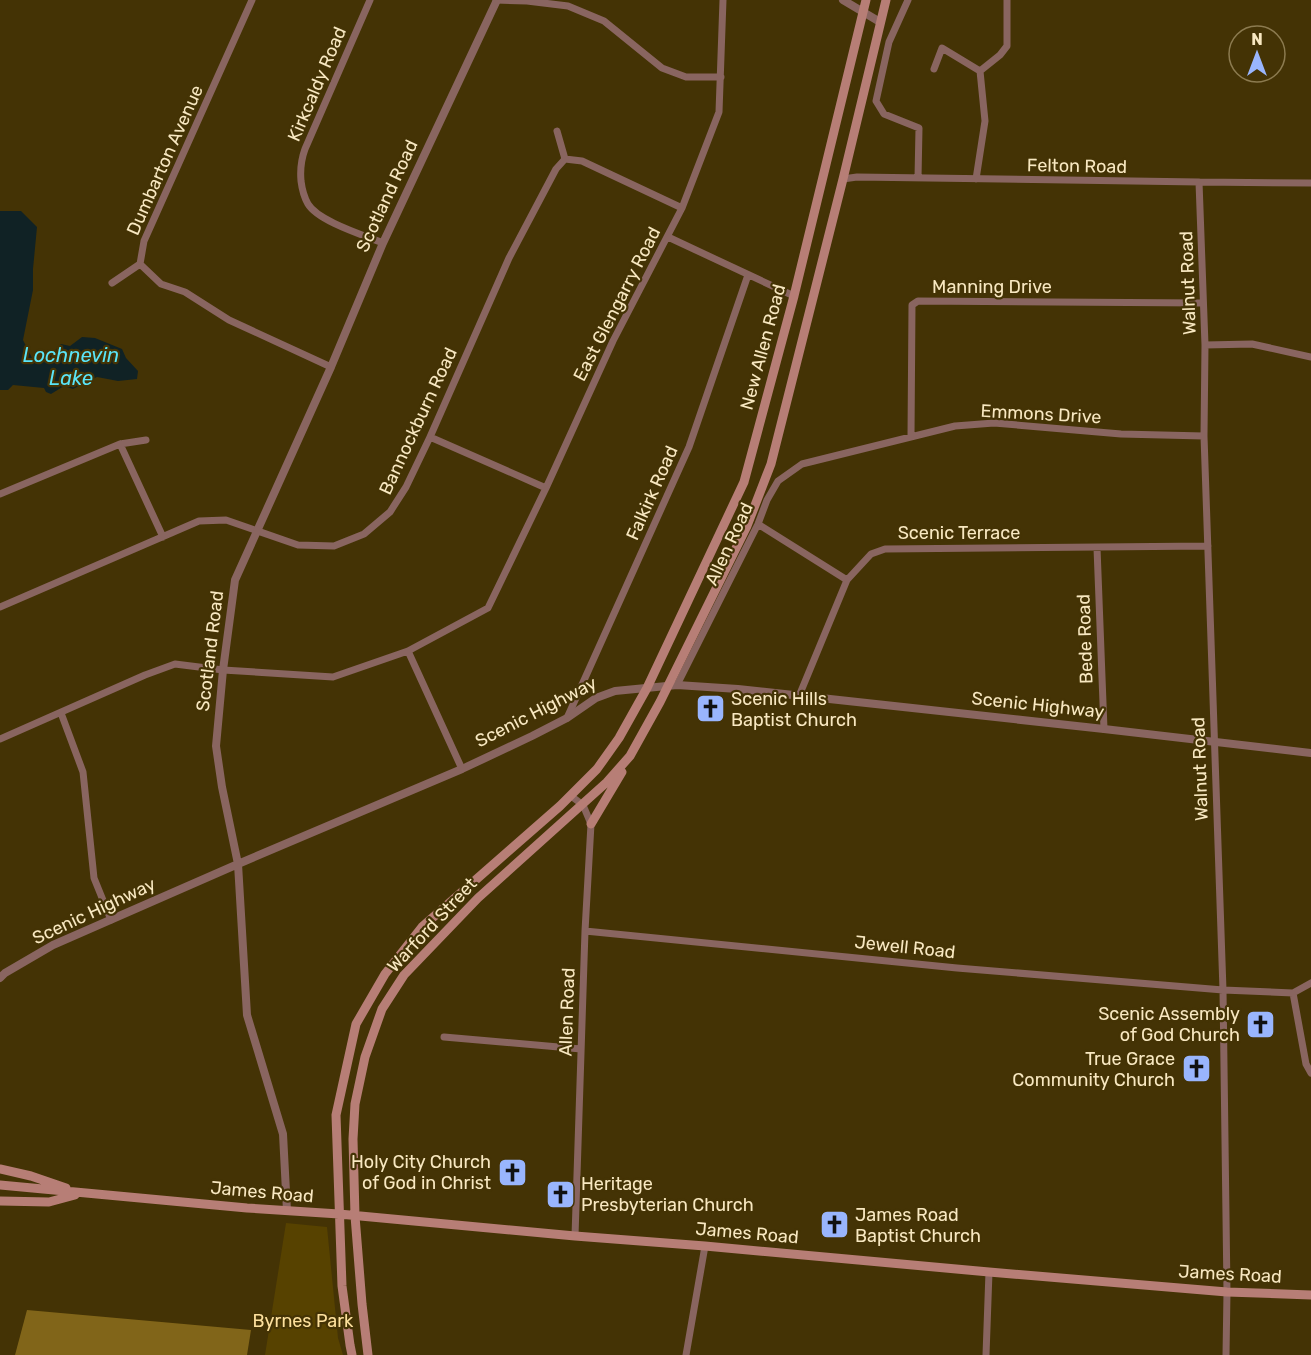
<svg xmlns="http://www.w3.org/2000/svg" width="1311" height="1355" font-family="Rubik,sans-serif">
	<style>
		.green { fill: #574200 }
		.forest { fill: #816519 }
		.water { fill: #102225 }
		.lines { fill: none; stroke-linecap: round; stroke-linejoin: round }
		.minor { stroke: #896560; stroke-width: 7 }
		.tertiary { stroke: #896560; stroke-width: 8 }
		.secondary { stroke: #b77e76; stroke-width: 9 }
		.labels { text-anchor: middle; stroke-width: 4.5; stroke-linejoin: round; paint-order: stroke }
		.street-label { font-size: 18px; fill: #f8e8c1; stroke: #443305 }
		.poi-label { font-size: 18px; fill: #f8e8c1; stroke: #443305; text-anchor: start }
		.park-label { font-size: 18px; fill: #fde09d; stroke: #443305 }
		.water-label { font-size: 20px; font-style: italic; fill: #5ae5f8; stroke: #443305 }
	</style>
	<rect width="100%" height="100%" fill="#443305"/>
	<!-- green -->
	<path class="green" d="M286,1223L327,1227L338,1338L343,1355H265Z"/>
	<!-- forest -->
	<path class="forest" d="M27,1310L251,1330L247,1355H15Z"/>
	<!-- water -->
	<path class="water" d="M0,211H21L37,227L33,269V290L23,340L34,362L49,357L61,344L70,346L82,337L95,338L122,349L126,358L138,371L137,379L118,381L97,377L73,389L64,386L51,394L46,392L44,388L13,385L8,390H0Z"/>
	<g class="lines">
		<!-- minor -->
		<path class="minor" d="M370,0L305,149C301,160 300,170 301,181C302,189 304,197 308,204C318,221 363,235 383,243
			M496,0L527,1L568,6L604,21L662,68L686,77H721
			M908,0L889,42L876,101L884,114L919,128L918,178
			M934,69L942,48L980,71
			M980,71L1000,55L1007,46V0
			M557,131L565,159L582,161L682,208
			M843,179L857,177L1199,182L1311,183
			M976,179L985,121L980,71
			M1199,182L1205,345L1204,436L1223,990L1227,1292L1226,1355
			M668,237L794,296
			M140,264L144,241L252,0
			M140,264L161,284L185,292L229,320L331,367
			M112,283L140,264
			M1205,345L1252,344L1311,357
			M911,436L912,305L918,301L1203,303
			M430,437L546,488
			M120,444L163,537
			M0,494L120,444L146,440
			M758,524L847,580
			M1097,548L1104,729
			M0,607L199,521L226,520L298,545L334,546L364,534L390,512L406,487L430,437L509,258L556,169L565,159
			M408,651L462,769
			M677,685L758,524L767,500L778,481L802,464L955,426L994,423L1121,434L1204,436
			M799,696L847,580L871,554L885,549L1208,546
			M61,713L83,772L94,878L111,920
			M567,718L689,447L748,275
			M0,739L145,675L175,664L223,670L333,677L408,651L488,608L546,488L613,341L682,208L719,112L723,0
			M571,796L583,805L591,824L585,931L575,1236
			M585,931L957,968L1223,990L1293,993L1311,983
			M1293,993L1306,1064L1311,1073
			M444,1037L581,1049
			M686,1355L705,1246
			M986,1355L989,1272"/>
		<!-- tertiary -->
		<path class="tertiary" d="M843,0L880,22
			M0,978L5,973L53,945L238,864L462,769L532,736L567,718L596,698L615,691L677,685L738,689L1104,729L1311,753
			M287,1211L283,1134L247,1015L238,864L222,787L216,746L223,670L235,580L331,367L383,243L497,0"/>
		<!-- secondary -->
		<path class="secondary" d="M591,824L622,772
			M0,1169L31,1176L66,1188
			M0,1185L247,1208L339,1214L575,1236L705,1246L989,1272L1227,1292L1311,1295
			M0,1201L49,1202L75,1195
			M352,1355L350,1345L342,1286L336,1115L356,1024L385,974L422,927L560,806L597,769L619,738L647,688L744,482L794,296L866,0
			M368,1355L362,1304L355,1216L353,1139L355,1104L365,1057L382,1009L404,975L478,898L607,782L630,756L660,702L747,526L771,464L843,179L886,0"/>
	</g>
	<!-- icons -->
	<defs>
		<symbol id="church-square" viewBox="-11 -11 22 22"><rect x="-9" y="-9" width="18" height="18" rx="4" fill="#99b5fd" stroke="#443305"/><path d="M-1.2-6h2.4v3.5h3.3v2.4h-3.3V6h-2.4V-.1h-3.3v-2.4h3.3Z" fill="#111"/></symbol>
	</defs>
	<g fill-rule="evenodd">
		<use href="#church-square" x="694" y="692" width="33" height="33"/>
		<use href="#church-square" x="1244" y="1008" width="33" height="33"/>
		<use href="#church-square" x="1180" y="1052" width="33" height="33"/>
		<use href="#church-square" x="496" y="1156" width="33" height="33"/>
		<use href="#church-square" x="544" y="1178" width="33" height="33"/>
		<use href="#church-square" x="818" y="1208" width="33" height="33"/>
	</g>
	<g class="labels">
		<!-- street labels -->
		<g class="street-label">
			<text transform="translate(317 84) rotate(-67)" y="6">Kirkcaldy Road</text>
			<text transform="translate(165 160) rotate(-66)" y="6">Dumbarton Avenue</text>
			<text transform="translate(1077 166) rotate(1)" y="6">Felton Road</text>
			<text transform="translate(387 196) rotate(-65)" y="6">Scotland Road</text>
			<text transform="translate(1188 283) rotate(-92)" y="6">Walnut Road</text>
			<text x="992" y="293">Manning Drive</text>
			<text transform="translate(617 304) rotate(-63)" y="6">East Glengarry Road</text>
			<text transform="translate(763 347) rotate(-75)" y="6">New Allen Road</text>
			<text transform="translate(1041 414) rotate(3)" y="6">Emmons Drive</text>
			<text transform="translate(418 421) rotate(-65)" y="6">Bannockburn Road</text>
			<text transform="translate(652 493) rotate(-66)" y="6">Falkirk Road</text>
			<text x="959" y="539">Scenic Terrace</text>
			<text transform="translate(729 544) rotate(-65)" y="6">Allen Road</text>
			<text transform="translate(1085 639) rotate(-92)" y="6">Bede Road</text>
			<text transform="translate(210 651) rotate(-83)" y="6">Scotland Road</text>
			<text transform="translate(1038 705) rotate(6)" y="6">Scenic Highway</text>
			<text transform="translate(536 712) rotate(-27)" y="6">Scenic Highway</text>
			<text transform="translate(1200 769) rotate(-92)" y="6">Walnut Road</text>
			<text transform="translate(94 911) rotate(-25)" y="6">Scenic Highway</text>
			<text transform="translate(432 925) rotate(-47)" y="6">Warford Street</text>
			<text transform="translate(905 947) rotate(6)" y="6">Jewell Road</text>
			<text transform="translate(567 1012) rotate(-88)" y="6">Allen Road</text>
			<text transform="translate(262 1192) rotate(5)" y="6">James Road</text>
			<text transform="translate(747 1233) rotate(5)" y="6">James Road</text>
			<text transform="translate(1230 1274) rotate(3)" y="6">James Road</text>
		</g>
		<!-- poi labels -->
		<g class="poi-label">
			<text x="731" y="705">Scenic Hills<tspan x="731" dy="21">Baptist Church</tspan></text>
			<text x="1240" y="1020" text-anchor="end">Scenic Assembly<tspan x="1240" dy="21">of God Church</tspan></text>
			<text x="1175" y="1065" text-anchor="end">True Grace<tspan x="1175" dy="21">Community Church</tspan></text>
			<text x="491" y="1168" text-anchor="end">Holy City Church<tspan x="491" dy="21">of God in Christ</tspan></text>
			<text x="581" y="1190">Heritage<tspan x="581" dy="21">Presbyterian Church</tspan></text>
			<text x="855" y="1221">James Road<tspan x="855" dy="21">Baptist Church</tspan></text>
		</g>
		<!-- park labels -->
		<g class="park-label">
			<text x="303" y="1327">Byrnes Park</text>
		</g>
		<!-- water labels -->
		<g class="water-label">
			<text x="71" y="362">Lochnevin<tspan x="71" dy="23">Lake</tspan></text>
		</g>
	</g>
	<!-- north arrow -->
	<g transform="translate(1257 54)"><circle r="28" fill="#443305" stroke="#8c7b50" stroke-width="1.5"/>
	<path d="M0-4.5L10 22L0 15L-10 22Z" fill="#99b5fd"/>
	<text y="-9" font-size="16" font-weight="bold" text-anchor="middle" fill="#f8e8c1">N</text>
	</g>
</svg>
